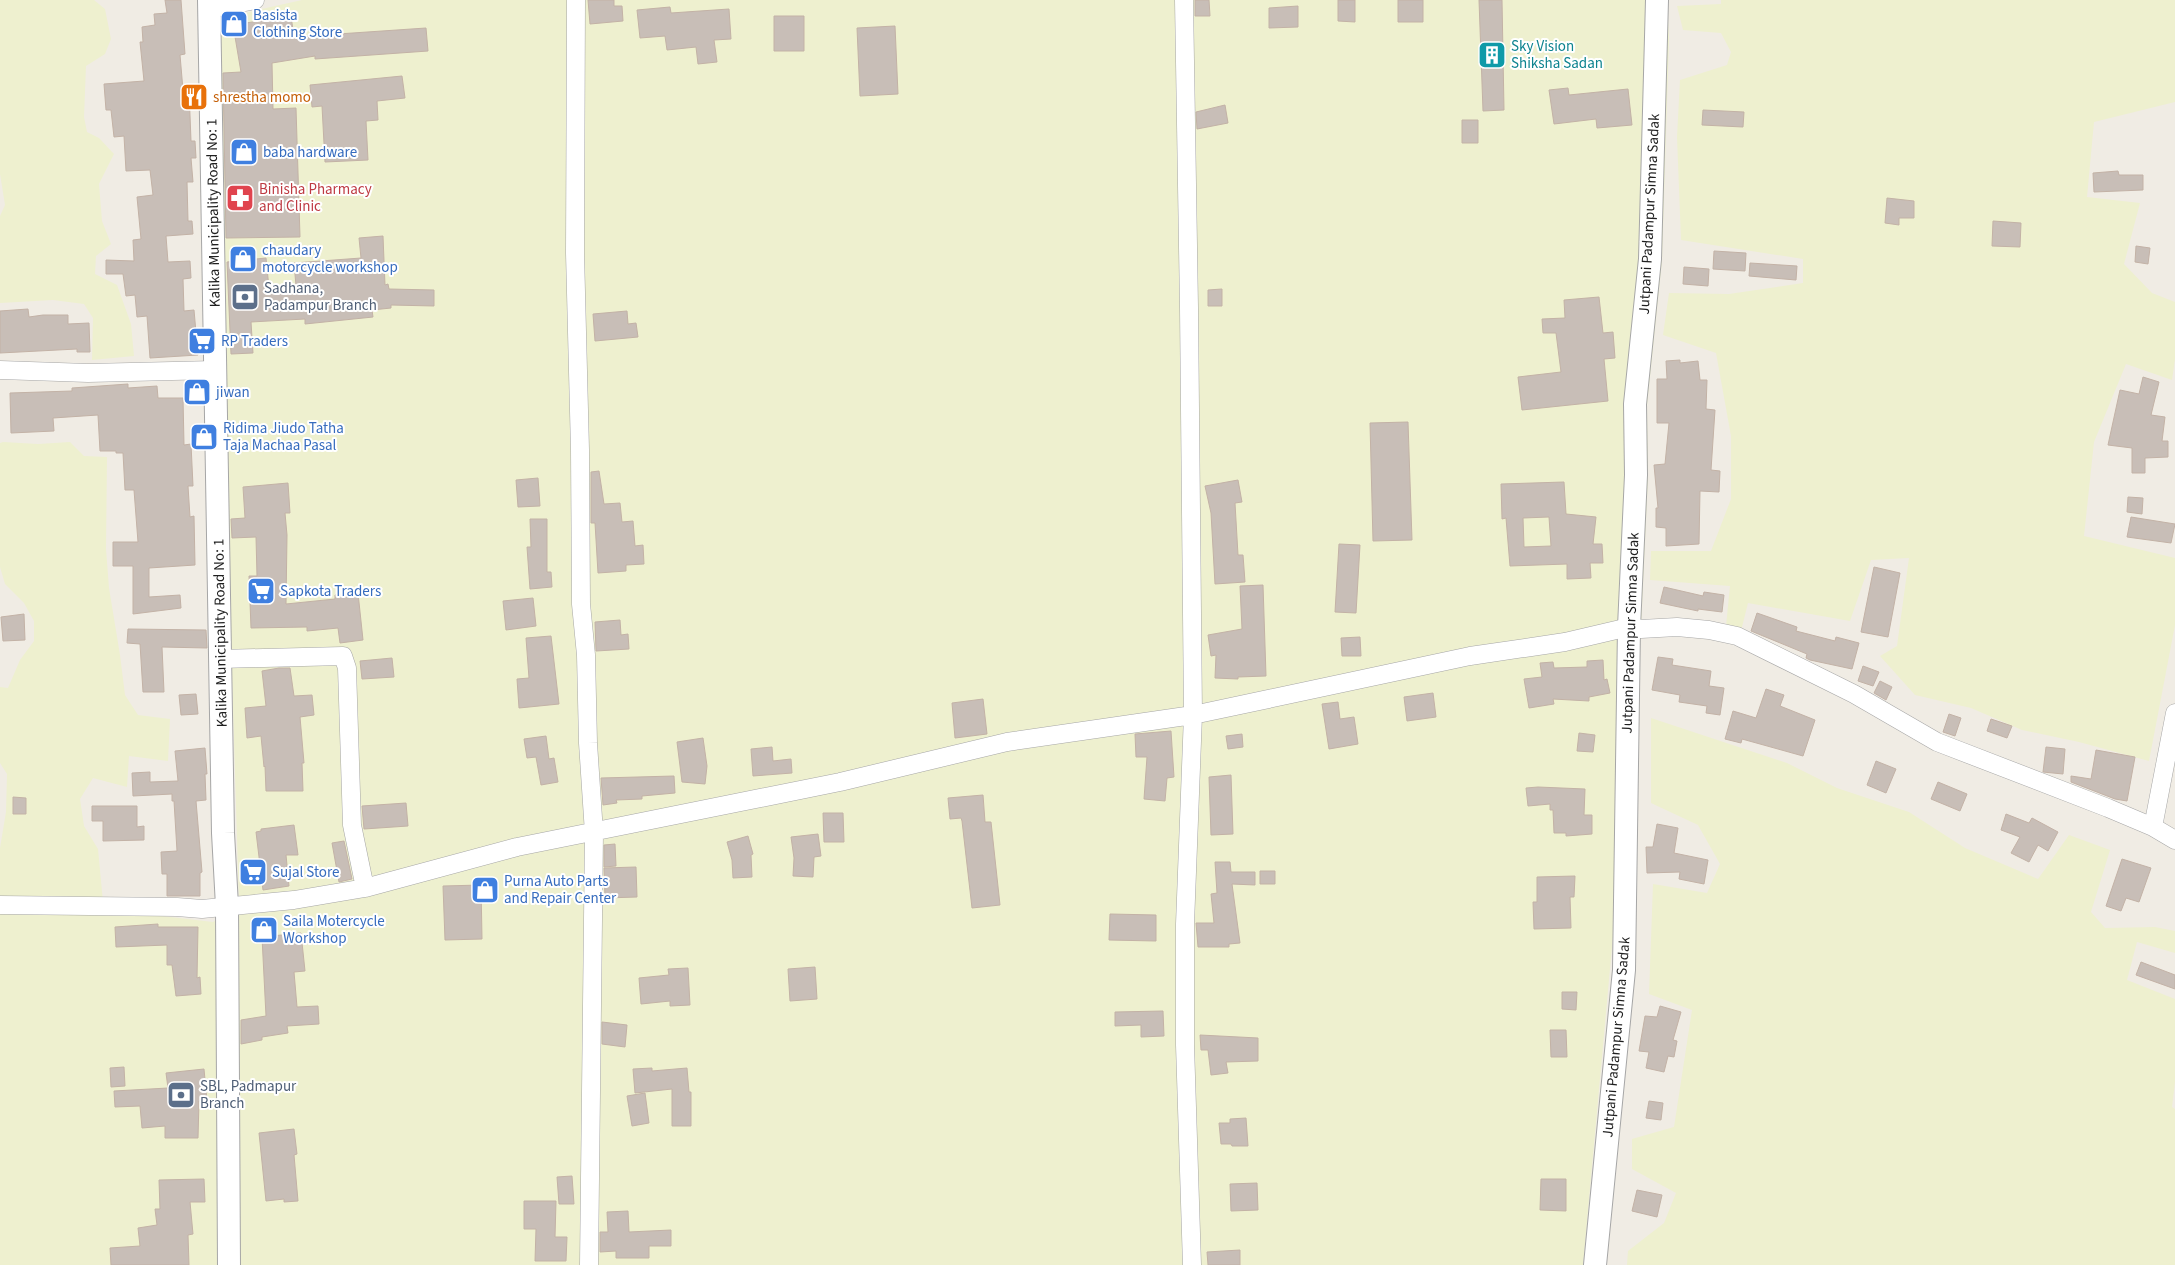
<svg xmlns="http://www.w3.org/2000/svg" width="2175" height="1265" font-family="'Source Sans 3',sans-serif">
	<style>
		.farmland { fill: #eef0cf }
		.building { fill: #c8beb7; stroke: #c3b2a6; fill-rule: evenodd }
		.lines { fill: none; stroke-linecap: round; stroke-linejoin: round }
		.minor-casing { stroke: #a6a6a6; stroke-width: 19 }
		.tertiary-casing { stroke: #a6a6a6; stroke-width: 24 }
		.minor { stroke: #fff; stroke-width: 18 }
		.tertiary { stroke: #fff; stroke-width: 22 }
		.labels { text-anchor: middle; stroke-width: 4; stroke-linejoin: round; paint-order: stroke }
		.shop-label { font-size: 15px; fill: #366cbe; stroke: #fff; text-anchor: start }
		.culture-label { font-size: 15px; fill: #0d838f; stroke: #fff; text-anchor: start }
		.food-label { font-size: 15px; fill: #c56008; stroke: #fff; text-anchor: start }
		.health-label { font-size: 15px; fill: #be3a42; stroke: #fff; text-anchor: start }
		.street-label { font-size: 15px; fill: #1f1f1f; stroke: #fff }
		.service-label { font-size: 15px; fill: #4e5e75; stroke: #fff; text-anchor: start }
	</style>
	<rect width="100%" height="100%" fill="#f0ece4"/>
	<!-- farmland -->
	<path class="farmland" d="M0,0H94L105,9L111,39L105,54L86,66L84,117L87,132L99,138L114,154L99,184L102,221L111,244L96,256L95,274L117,285L131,324L134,356L92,360L93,318L84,304L53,300L0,303V216L5,205L0,174Z
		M302,0H1667L1669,38L1662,261L1647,406L1648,478L1641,629L1583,1265H0V911L136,913L213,922L239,904L226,479L218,19Z
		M1721,0H2175V102L2094,122L2087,197L2140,203L2124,264L2152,293L2175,302V359L2172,380L2126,364L2094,442L2084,536L2175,558V625L2149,761L2079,742L2022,730L1971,708L1915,695L1880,656L1897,646L1909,558L1871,560L1850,621L1748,603L1741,631L1726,626L1730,586L1650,580L1651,551H1711L1731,499V436L1716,353L1663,335L1669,293L1729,294L1803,283V259L1681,240L1677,137L1680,80L1727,65L1731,52L1721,33L1683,30L1677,6L1721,4Z
		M3,442L38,444L70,442L84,456L107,457L106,549L109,588L120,655L125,695L138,715L170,719L168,761L129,756L127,787L93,778L80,799L84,826L98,849L103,902L0,899V848L6,812L7,774L0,763V687L8,688L20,660L34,641V621L24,603L5,584L0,567V443Z
		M1651,718L1787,763L1837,788L1909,812L1965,848L2038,879L2069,835L2110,850L2091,912L2105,928L2155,927L2175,931V953L2137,942L2127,980L2175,999V1082L2172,1107L2175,1109V1265H1627L1628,1251L1664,1223L1676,1193L1632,1169V1139L1674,1127L1692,1010L1649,994L1653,884L1707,893L1720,864L1698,825L1651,803Z"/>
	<!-- building -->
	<path class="building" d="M165,0H181L185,54L180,55L183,90H189L191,141H195L196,158H191L193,182H187L188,221H192L193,234L166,236L168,262L190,261L191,278L183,279L184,311L194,310L198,355L150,358L147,316L137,317L135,295L126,296L123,274H106V260L134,261L133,240L141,239L137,197L153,195L150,170L126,171L124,136L114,137L111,110H106L104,84L144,81L140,42H143L142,27L155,25L154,14L167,13Z
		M588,0H614V6H622L623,21L590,24Z
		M1195,0H1209L1210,16H1195Z
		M1338,0H1355V22L1338,21Z
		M1398,0H1423V22H1398Z
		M1479,0H1502L1504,110L1483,111Z
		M1298,6V27L1269,28V8Z
		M670,7L671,13L729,9L731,39L714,40L717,62L698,64L696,47L667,50L665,36L640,38L637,10Z
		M291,16L294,37L426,28L428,51L315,59V56L272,63L273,109L296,108L300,237L226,238L223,73L241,72L233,25Z
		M774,16H804V51H774Z
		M895,26L898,94L860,96L857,28Z
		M402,76L405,98L377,101L378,120L366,121L368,160L325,162L322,106L312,107L310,85Z
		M1568,88L1569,95L1628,89L1632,125L1597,128L1596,119L1554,124L1549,90Z
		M1225,105L1228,123L1197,129L1196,112Z
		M1703,110L1744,112L1743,127L1702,125Z
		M1462,120H1478V143H1462Z
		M2118,171L2119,175H2143V190L2094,192L2093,173Z
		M1887,198L1914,201V218H1899V225L1885,223Z
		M1993,221L2021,223L2020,247L1992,246Z
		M383,236L385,285L388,284L389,289L434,290V306L391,305V308L372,310L373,317L305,324V319L251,322L253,353L231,354L227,262L266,258L269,288L296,286L294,263L361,258L359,238Z
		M2136,246L2150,248L2148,264L2135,262Z
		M1714,251L1746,253L1745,271L1713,269Z
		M1750,263L1797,266L1796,280L1749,276Z
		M1684,267L1709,269L1708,286L1683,284Z
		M1222,289V306H1208V290Z
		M1599,297L1603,333L1613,332L1615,358L1604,359L1608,401L1522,410L1518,377L1561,372L1556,333H1543L1542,319L1565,318L1564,300Z
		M28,309L29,317L43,315H68V324L89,323L90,352H77V349L0,353V311Z
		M627,311L628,324L636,323L638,337L595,341L593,314Z
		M1680,360V363L1698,361L1700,380H1707L1706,409L1715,410L1711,470L1720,471L1719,492L1700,491L1699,544L1666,546V528L1656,527V508H1658L1654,465L1665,464L1669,423H1657V379H1667L1666,361Z
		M2143,377L2159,382L2151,415L2165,417L2162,441H2168V457L2145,458V473H2132V448L2108,445L2120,390L2139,394Z
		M128,384V388L157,386L158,398H183L184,445L191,444L193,486H188L190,517L194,516L195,565L149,568V597L180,595L181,608L133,614V566H113V542H138L134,490H125L123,453H116V451H100L98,415L53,418L54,431L11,433L10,393L72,391V388Z
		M1408,422L1412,540L1373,541L1370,423Z
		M599,471L604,504L620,503L622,522L633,521L635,546L643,545L644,564L626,565V571L598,573L595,523H591V472Z
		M538,478L540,506L518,507L516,480Z
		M1238,480L1242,502L1235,503L1238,555H1243L1245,582L1215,584L1211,513L1205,486Z
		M1564,482L1566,514L1596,517L1593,544H1602L1603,563H1590L1591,578L1567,579V564L1510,566L1506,518L1502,519L1501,484ZM1549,517L1551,546L1524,547L1523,518Z
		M288,483L290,513H285L287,535L286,604L335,599V595L358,593L363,640L340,643L338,628L307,631V627L251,628L249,576H257L256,537L232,538L231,519L245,518L243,487Z
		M2128,497L2143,498L2142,514L2127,512Z
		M2131,517L2175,524L2171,543L2127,537Z
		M530,519H547V572H551L552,587L530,589L527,547H531Z
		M1339,544L1360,545L1356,613L1335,612Z
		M1874,567L1900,573L1888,637L1861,632Z
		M1263,585L1266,676L1238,677V679L1215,678L1216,655L1211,656L1208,635L1242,629L1240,586Z
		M1664,587L1703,596L1704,592L1724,595L1722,612L1698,609V611L1660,603Z
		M533,598L536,626L506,630L503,601Z
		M1757,613L1797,627L1796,631L1835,641L1836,637L1859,643L1852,669L1810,660L1806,658L1807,654L1751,631Z
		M24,614L25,640L3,641L1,617Z
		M620,620L621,635L628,634L629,649L596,651L595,622Z
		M128,629L206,630L207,648L162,647L164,692H143L140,644L127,643Z
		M551,636L559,704L519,708L517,679L529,678L526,638Z
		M1360,637L1361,656H1342L1341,638Z
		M1658,657L1673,659L1672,665L1711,671L1709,686L1724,688L1720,715L1706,713L1707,706L1679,702L1680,695L1652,690Z
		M392,658L394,677L362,679L360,661Z
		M1603,660L1604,680L1607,679L1610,693L1589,697V701L1553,699L1554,704L1529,708L1524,679L1542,677L1540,663L1553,662L1554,668L1587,667V661Z
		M1863,666L1879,672L1873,686L1858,681Z
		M279,668H290L294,696L312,695L314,715L300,717L304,763H302L303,791H266L265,766L264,767L261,736L247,738L245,708L266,706L262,671Z
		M1880,681L1892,687L1886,700L1874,693Z
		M1766,689L1784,695L1780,706L1815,720L1803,756L1742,739L1741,743L1725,739L1733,711L1756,718Z
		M1433,693L1436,717L1407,721L1404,697Z
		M196,694L198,714L181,715L179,695Z
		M983,699L987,734L955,738L952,703Z
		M1338,702L1340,719L1354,717L1358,744L1329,749L1322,704Z
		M1949,714L1961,718L1955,736L1943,732Z
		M1991,719L2012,726L2007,738L1987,731Z
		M1171,731L1174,777L1167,778L1165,801L1144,799L1147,757H1136L1135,734Z
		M1579,733L1595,735L1593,752L1577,751Z
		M1242,734L1243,747L1228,749L1226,736Z
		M546,736L549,759L554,758L558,782L541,785L536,757L527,758L524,739Z
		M703,738L707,766L705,784L682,782L677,742Z
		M772,747L773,761L791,759L792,773L753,776L751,749Z
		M2046,747L2065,749L2063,774L2043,772Z
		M205,748L207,774H205L206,800L196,801L202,872L200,873V896H167V874H162L161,852L177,851L174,801H172V794L133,796L132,773L150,772V782L178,781L175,751Z
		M2096,750L2135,757L2127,801L2115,799L2071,782V776L2091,779Z
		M1876,761L1896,769L1886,793L1867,785Z
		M1231,775L1233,834L1211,835L1209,777Z
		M674,776L675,793L642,796V799L616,800L617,803L603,805L601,778Z
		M1938,782L1967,794L1960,811L1931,799Z
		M1538,787L1585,789L1584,815H1592V834L1566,836V833H1554L1553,810H1550V804L1528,806L1526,788Z
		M983,795L985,822H991L1000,905L972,908L962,821L961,818L950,819L948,798Z
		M13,797L26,798V814H13Z
		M406,803L408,826L364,829L362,806Z
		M92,806H137V827L144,826V840L103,841V821H92Z
		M823,813H843L844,842H824Z
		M2006,814L2029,823L2032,818L2058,832L2048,851L2038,845L2029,862L2011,853L2020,837L2001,830Z
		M1657,824L1678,828L1674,853L1708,860L1704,884L1679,879L1680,872L1647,873L1646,847H1653Z
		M294,825L298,855H286L289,886L263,890L256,832L261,831V829Z
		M818,834L821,856L814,857L813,877L793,876L794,858L791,837Z
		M748,836L753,854L751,855L752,877L733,878L732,860L727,842Z
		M344,841L352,879L339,882L332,843Z
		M615,844L616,866L604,867V845Z
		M2122,859L2151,868L2139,902L2126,898L2121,911L2106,906Z
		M1215,862H1230L1231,872H1255V885L1232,884L1240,943L1229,944V947H1198L1196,923H1214L1211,894L1217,893Z
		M636,867L637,897L605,898L604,868Z
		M1260,871H1275V884H1260Z
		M1575,876L1574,897H1570L1571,928L1534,929L1533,902H1537V877Z
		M481,885L482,939L445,940L443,886Z
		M1110,914L1156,915V941L1109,940Z
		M158,924V927H198L197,978L200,977L201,994L176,996L172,965H167V945L116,947L115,927Z
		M301,933L305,971L294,972L297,1007L318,1006L319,1024L287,1026L288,1033L262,1037V1040L241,1044V1020L266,1016L262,937Z
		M2141,962L2175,975V989L2136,975Z
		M815,967L817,999L790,1001L788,969Z
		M688,968L690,1005L670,1006V1001L641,1004L639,978L669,975L668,969Z
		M1562,992H1577L1576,1010L1562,1009Z
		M1660,1006L1681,1012L1673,1040L1677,1041L1674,1057L1668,1056L1664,1072L1646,1068L1649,1052L1639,1051L1645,1016L1657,1017Z
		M1163,1011L1164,1036L1141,1037V1025L1115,1026V1012Z
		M602,1022L627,1025L625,1047L602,1044Z
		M1550,1030H1566L1567,1057H1551Z
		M1200,1035L1258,1038V1061L1226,1062L1228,1073L1211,1075L1208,1050H1201Z
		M124,1067L125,1086L111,1087L110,1068Z
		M652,1068V1071L687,1068L689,1092H691V1126H672V1089L635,1093L633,1069Z
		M204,1069L207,1101H199L198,1138H165V1126L142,1128L140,1106L115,1107L114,1091L168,1088L166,1073Z
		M645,1093L649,1123L632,1126L627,1096Z
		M1649,1101L1663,1103L1661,1120L1646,1118Z
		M1246,1118L1248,1146H1232L1231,1144H1221L1219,1123H1230V1119Z
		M294,1129L297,1154L294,1155L298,1201L284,1202V1199L266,1201L259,1133Z
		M572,1176L574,1204H559L557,1177Z
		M204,1179L205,1202H190L193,1234L188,1235L189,1265H111L110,1248L140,1246L138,1228L157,1225L155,1209H160L159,1180Z
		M1541,1179H1566V1211L1540,1210Z
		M1257,1183L1258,1210L1231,1211L1230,1184Z
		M1637,1190L1662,1195L1657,1217L1632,1211Z
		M524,1201H556L555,1237H567L566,1261H535L536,1229H524Z
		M628,1211L629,1232L671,1230V1246H649V1258H616V1251L600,1252V1232H608L607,1212Z
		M1240,1250V1265H1208L1207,1252Z"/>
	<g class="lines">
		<defs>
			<path id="minor" d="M576,0L575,253L580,450L581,604L586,655L588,743L594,833L589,1265
				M1184,0L1189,308L1193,715L1185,924V1045L1192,1265
				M209,9L255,0
				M0,370L88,373L215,370
				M220,659L343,656L347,668L352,825L365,888
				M2153,827L2175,713
				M0,905L177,907L202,909L294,900L365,888L517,847L840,782L1007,742L1193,715L1470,656L1565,642L1629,627L1641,629L1677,627L1709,630L1737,636L1854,694L1937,742L2108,808L2153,827L2175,840"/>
			<path id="tertiary" d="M209,0L223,833L227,906L229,1265
				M1595,1265L1624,970L1629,627L1636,475L1635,404L1650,259L1657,0"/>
		</defs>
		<!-- minor casing -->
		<use href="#minor" class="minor-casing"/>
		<!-- tertiary casing -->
		<use href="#tertiary" class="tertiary-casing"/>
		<!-- minor -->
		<use href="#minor" class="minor"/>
		<!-- tertiary -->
		<use href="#tertiary" class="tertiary"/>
	</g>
	<!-- icons -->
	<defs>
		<symbol id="shop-square" viewBox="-11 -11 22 22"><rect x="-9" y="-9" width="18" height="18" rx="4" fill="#3f7fe0" stroke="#fff"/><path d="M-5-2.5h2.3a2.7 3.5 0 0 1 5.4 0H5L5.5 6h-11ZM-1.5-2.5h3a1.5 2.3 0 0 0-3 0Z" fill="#fff"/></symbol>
		<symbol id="building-square" viewBox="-11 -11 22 22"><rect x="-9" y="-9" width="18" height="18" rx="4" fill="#0f9aa8" stroke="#fff"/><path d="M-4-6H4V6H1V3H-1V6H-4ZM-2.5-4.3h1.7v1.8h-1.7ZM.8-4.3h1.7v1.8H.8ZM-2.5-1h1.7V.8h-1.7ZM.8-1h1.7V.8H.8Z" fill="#fff"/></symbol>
		<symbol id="restaurant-square" viewBox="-11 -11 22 22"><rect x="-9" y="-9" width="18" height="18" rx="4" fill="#e8710a" stroke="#fff"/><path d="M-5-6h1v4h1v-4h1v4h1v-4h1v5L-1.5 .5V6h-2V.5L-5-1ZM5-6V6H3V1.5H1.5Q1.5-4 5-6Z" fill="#fff"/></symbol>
		<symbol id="pharmacy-square" viewBox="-11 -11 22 22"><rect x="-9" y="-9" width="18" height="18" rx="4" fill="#e0444e" stroke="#fff"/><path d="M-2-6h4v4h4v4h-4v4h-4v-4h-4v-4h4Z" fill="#fff"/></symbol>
		<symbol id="bank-square" viewBox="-11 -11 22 22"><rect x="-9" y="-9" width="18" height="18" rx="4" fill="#5c6f8a" stroke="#fff"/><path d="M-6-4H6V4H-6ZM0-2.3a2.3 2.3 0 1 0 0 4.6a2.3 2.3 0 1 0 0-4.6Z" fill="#fff"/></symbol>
		<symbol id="supermarket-square" viewBox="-11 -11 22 22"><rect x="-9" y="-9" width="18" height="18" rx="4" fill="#3f7fe0" stroke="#fff"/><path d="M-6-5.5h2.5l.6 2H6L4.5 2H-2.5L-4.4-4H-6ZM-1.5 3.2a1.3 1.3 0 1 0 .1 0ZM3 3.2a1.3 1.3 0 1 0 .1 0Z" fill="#fff"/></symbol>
	</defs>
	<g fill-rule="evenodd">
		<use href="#shop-square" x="218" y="8" width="32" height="32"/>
		<use href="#building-square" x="1476" y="39" width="32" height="32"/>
		<use href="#restaurant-square" x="178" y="81" width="32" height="32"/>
		<use href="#shop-square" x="228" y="136" width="32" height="32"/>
		<use href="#pharmacy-square" x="224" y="182" width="32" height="32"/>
		<use href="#shop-square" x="227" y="243" width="32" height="32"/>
		<use href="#bank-square" x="229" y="281" width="32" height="32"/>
		<use href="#supermarket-square" x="186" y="325" width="32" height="32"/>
		<use href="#shop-square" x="181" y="376" width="32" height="32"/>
		<use href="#shop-square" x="188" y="421" width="32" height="32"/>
		<use href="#supermarket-square" x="245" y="575" width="32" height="32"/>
		<use href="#supermarket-square" x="237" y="856" width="32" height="32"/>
		<use href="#shop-square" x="469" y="874" width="32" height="32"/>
		<use href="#shop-square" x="248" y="914" width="32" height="32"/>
		<use href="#bank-square" x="165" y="1079" width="32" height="32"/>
	</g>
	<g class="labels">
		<!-- shop labels -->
		<g class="shop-label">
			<text x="253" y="20">Basista<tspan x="253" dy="17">Clothing Store</tspan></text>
			<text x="263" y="157">baba hardware</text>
			<text x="262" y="255">chaudary<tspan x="262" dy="17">motorcycle workshop</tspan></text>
			<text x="221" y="346">RP Traders</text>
			<text x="216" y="397">jiwan</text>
			<text x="223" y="433">Ridima Jiudo Tatha<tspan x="223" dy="17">Taja Machaa Pasal</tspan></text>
			<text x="280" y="596">Sapkota Traders</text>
			<text x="272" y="877">Sujal Store</text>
			<text x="504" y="886">Purna Auto Parts<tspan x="504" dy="17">and Repair Center</tspan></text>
			<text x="283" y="926">Saila Motercycle<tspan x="283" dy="17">Workshop</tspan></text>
		</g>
		<!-- culture labels -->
		<g class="culture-label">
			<text x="1511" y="51">Sky Vision<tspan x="1511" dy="17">Shiksha Sadan</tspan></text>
		</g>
		<!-- food labels -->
		<g class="food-label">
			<text x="213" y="102">shrestha momo</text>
		</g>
		<!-- health labels -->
		<g class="health-label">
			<text x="259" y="194">Binisha Pharmacy<tspan x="259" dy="17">and Clinic</tspan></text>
		</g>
		<!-- street labels -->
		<g class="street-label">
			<text transform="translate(213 213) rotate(-91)" y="5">Kalika Municipality Road No: 1</text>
			<text transform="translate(1649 214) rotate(-87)" y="5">Jutpani Padampur Simna Sadak</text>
			<text transform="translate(220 633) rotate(-91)" y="5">Kalika Municipality Road No: 1</text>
			<text transform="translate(1630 633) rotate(-88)" y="5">Jutpani Padampur Simna Sadak</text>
			<text transform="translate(1616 1037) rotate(-85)" y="5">Jutpani Padampur Simna Sadak</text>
		</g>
		<!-- service labels -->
		<g class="service-label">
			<text x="264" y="293">Sadhana,<tspan x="264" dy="17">Padampur Branch</tspan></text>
			<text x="200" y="1091">SBL, Padmapur<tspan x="200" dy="17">Branch</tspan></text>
		</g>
	</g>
</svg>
